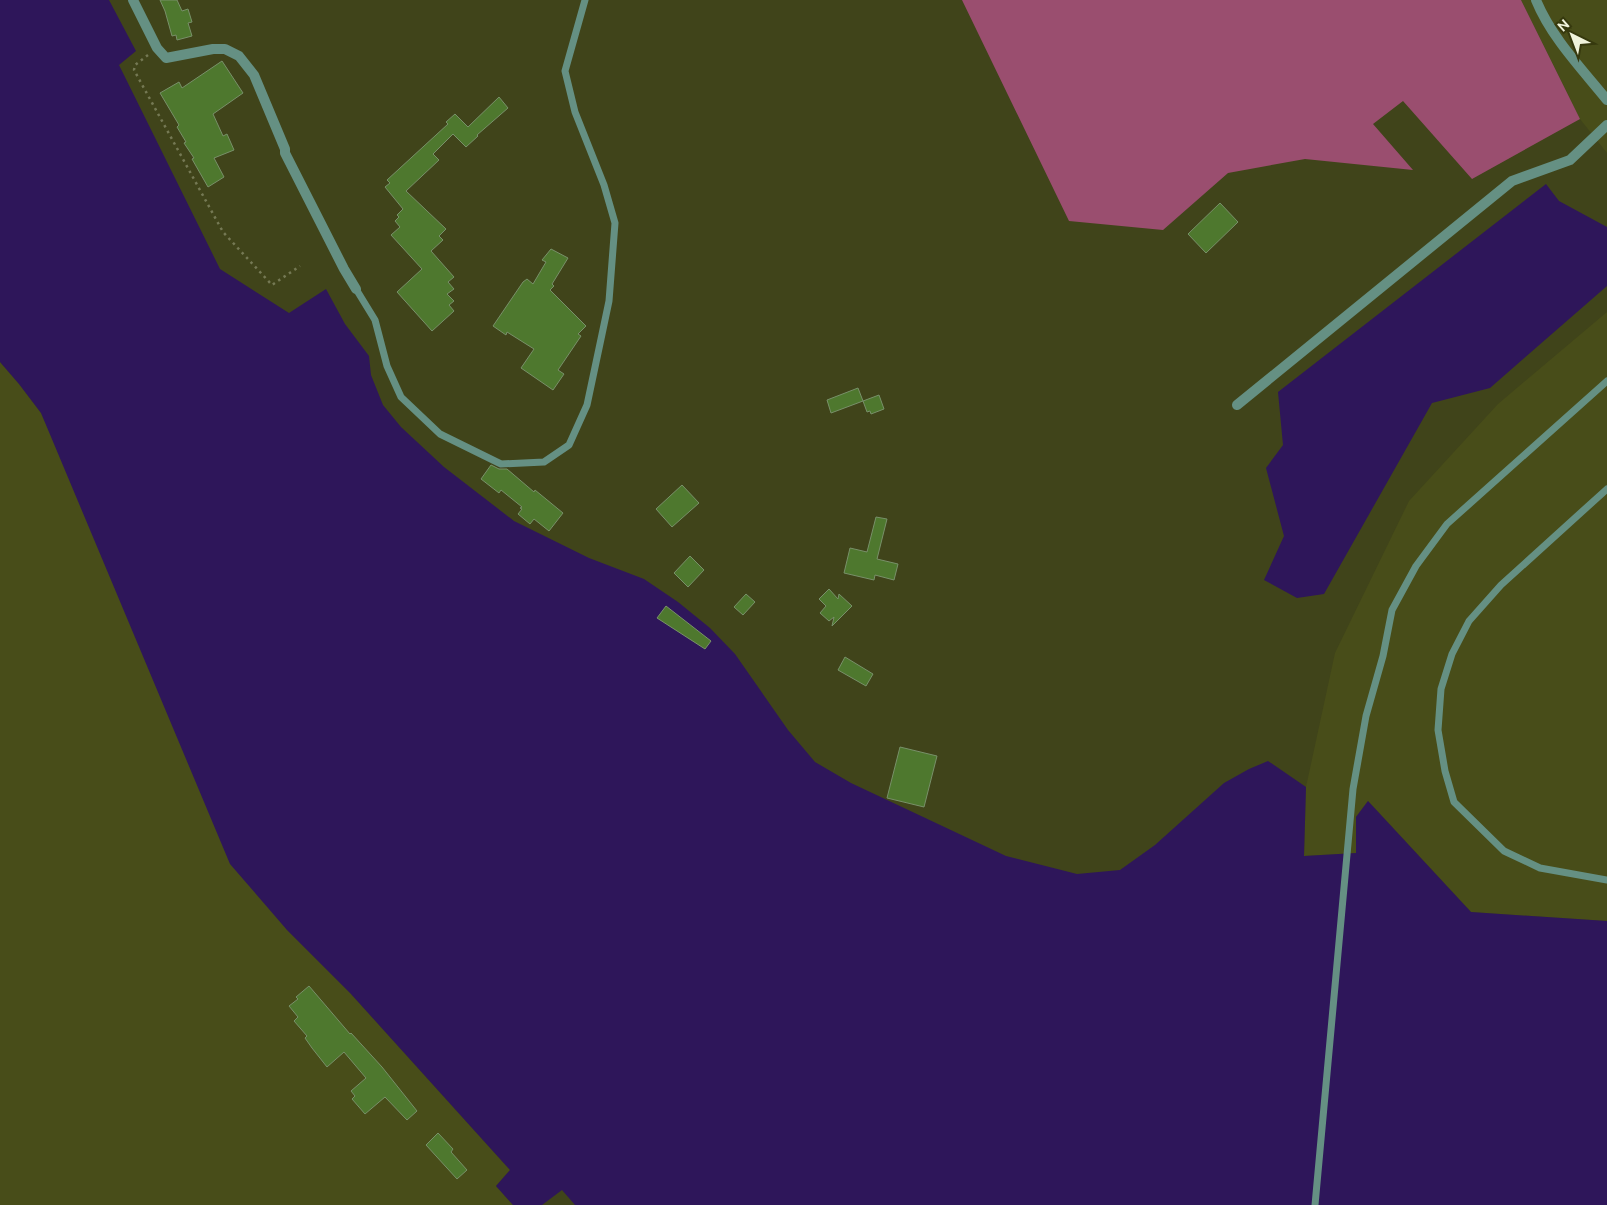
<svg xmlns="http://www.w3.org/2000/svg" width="1607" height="1205" font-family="Ubuntu,sans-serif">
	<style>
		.built { fill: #484d19 }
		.green { fill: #9a4e6f }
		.water { fill: #2e165a }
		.building { fill: #4e782e; stroke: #789069 }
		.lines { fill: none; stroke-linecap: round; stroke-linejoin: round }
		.path { stroke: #757954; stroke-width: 2.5; stroke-dasharray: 2.5 4; stroke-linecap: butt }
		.lane { stroke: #659083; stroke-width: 7 }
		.street { stroke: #659083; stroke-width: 10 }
	</style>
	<rect width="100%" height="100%" fill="#40441a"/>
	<!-- built -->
	<path class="built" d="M1521,0H1607V153L1580,119Z
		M1607,312V921L1471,912L1368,801L1356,817V853L1304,856L1306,787L1335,653L1409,501L1498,404Z
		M0,362L19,384L41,413L287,930L351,994L510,1170L496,1186L513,1205H0Z"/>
	<!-- green -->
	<path class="green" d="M962,0H1521L1580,119L1472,179L1403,101L1373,124L1413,170L1305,159L1228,173L1163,230L1069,221Z"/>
	<!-- water -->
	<path class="water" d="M0,0H109L136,51L119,65L220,269L289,313L326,289L345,324L369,356L371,375L383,405L401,427L444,467L514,521L589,558L644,579L678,602L710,628L735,654L788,730L815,762L851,783L1006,856L1077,874L1120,870L1155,845L1224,783L1249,769L1268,761L1306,787L1304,856L1356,853V817L1368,801L1471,912L1607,921V1205H575L562,1190L542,1205H513L496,1186L510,1170L351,994L287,930L230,864L41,413L19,384L0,362Z
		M1546,184L1559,201L1607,227V286L1490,388L1432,403L1324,594L1297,598L1264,580L1284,536L1266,468L1283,445L1278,392Z"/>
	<!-- building -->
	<path class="building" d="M160,0H177L182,11L188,9L192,22L188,23L192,36L177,40L176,35L172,36L165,11Z
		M222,61L243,93L213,114L223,136L227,134L234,150L214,158L224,177L208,187L192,159L194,158L184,143L186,142L177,127L179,125L160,93L179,82L182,88Z
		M499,97L508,108L477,135L478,136L466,147L453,134L433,154L439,160L406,191L446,229L439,236L443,240L431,251L454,277L448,282L454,289L447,294L454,301L449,305L454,311L432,331L397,292L422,269L391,235L400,227L395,221L399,217L397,215L403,209L385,187L390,183L387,180L448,124L446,122L455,114L468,127Z
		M1220,203L1238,222L1206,253L1188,234Z
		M551,249L568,258L552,284L554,286L550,290L586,326L578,334L581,336L558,370L564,374L553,390L521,368L534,349L507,332L506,335L493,326L523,282L527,279L533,284L546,262L542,260Z
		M858,388L863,401L879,395L884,409L871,414L870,411L867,412L863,401L831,413L827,400Z
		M491,465L499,469H507L534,492L535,490L563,513L549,531L534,519L530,524L518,514L522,509L520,508L522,507L501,490L499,493L481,479Z
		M682,485L699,503L672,527L656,509Z
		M876,517L887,519L877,559L898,564L894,580L875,575L874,580L844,573L850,548L867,552Z
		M690,556L704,570L688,587L674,573Z
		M829,589L838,599L839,594L852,606L832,626L834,617L829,621L820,613L826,606L819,599Z
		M746,594L755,602L743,615L734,607Z
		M666,606L711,641L705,649L657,618Z
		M845,657L873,674L866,686L838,670Z
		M900,747L937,756L924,807L887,798Z
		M309,986L350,1034L351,1033L382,1067L417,1111L407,1120L385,1097L365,1114L352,1099L355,1096L351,1091L366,1078L344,1052L327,1067L312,1048L305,1038L307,1036L294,1021L298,1017L289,1006L298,999L296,997Z
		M438,1133L453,1149L451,1152L467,1170L457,1179L426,1145Z"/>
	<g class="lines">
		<!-- path -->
		<path class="path" d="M148,55L135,65L134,70L223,232L272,285L300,266"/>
		<!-- lane -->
		<path class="lane" d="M356,289L375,320L387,366L401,397L440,434L501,464L544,462L569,445L587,405L601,339L609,301L615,223L604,185L575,112L565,71L585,0
			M1607,489L1501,585L1469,621L1452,654L1441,689L1438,730L1445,771L1454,802L1504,851L1540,868L1607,880
			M1315,1205L1353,789L1366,716L1383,656L1392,610L1416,566L1447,524L1607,381"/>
		<!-- street -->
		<path class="street" d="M133,0L157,48L166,58L213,49H225L239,56L254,75L285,149V153L344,269L356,289
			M1536,0C1551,37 1582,69 1607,100
			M1237,405L1512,181L1570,160L1607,125"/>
	</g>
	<!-- north arrow -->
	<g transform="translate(1572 35) rotate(318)" stroke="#36390e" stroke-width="4" paint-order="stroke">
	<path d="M0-4L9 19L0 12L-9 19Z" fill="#f0f3db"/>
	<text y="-8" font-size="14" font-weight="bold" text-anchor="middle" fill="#f0f3db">N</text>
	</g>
</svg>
